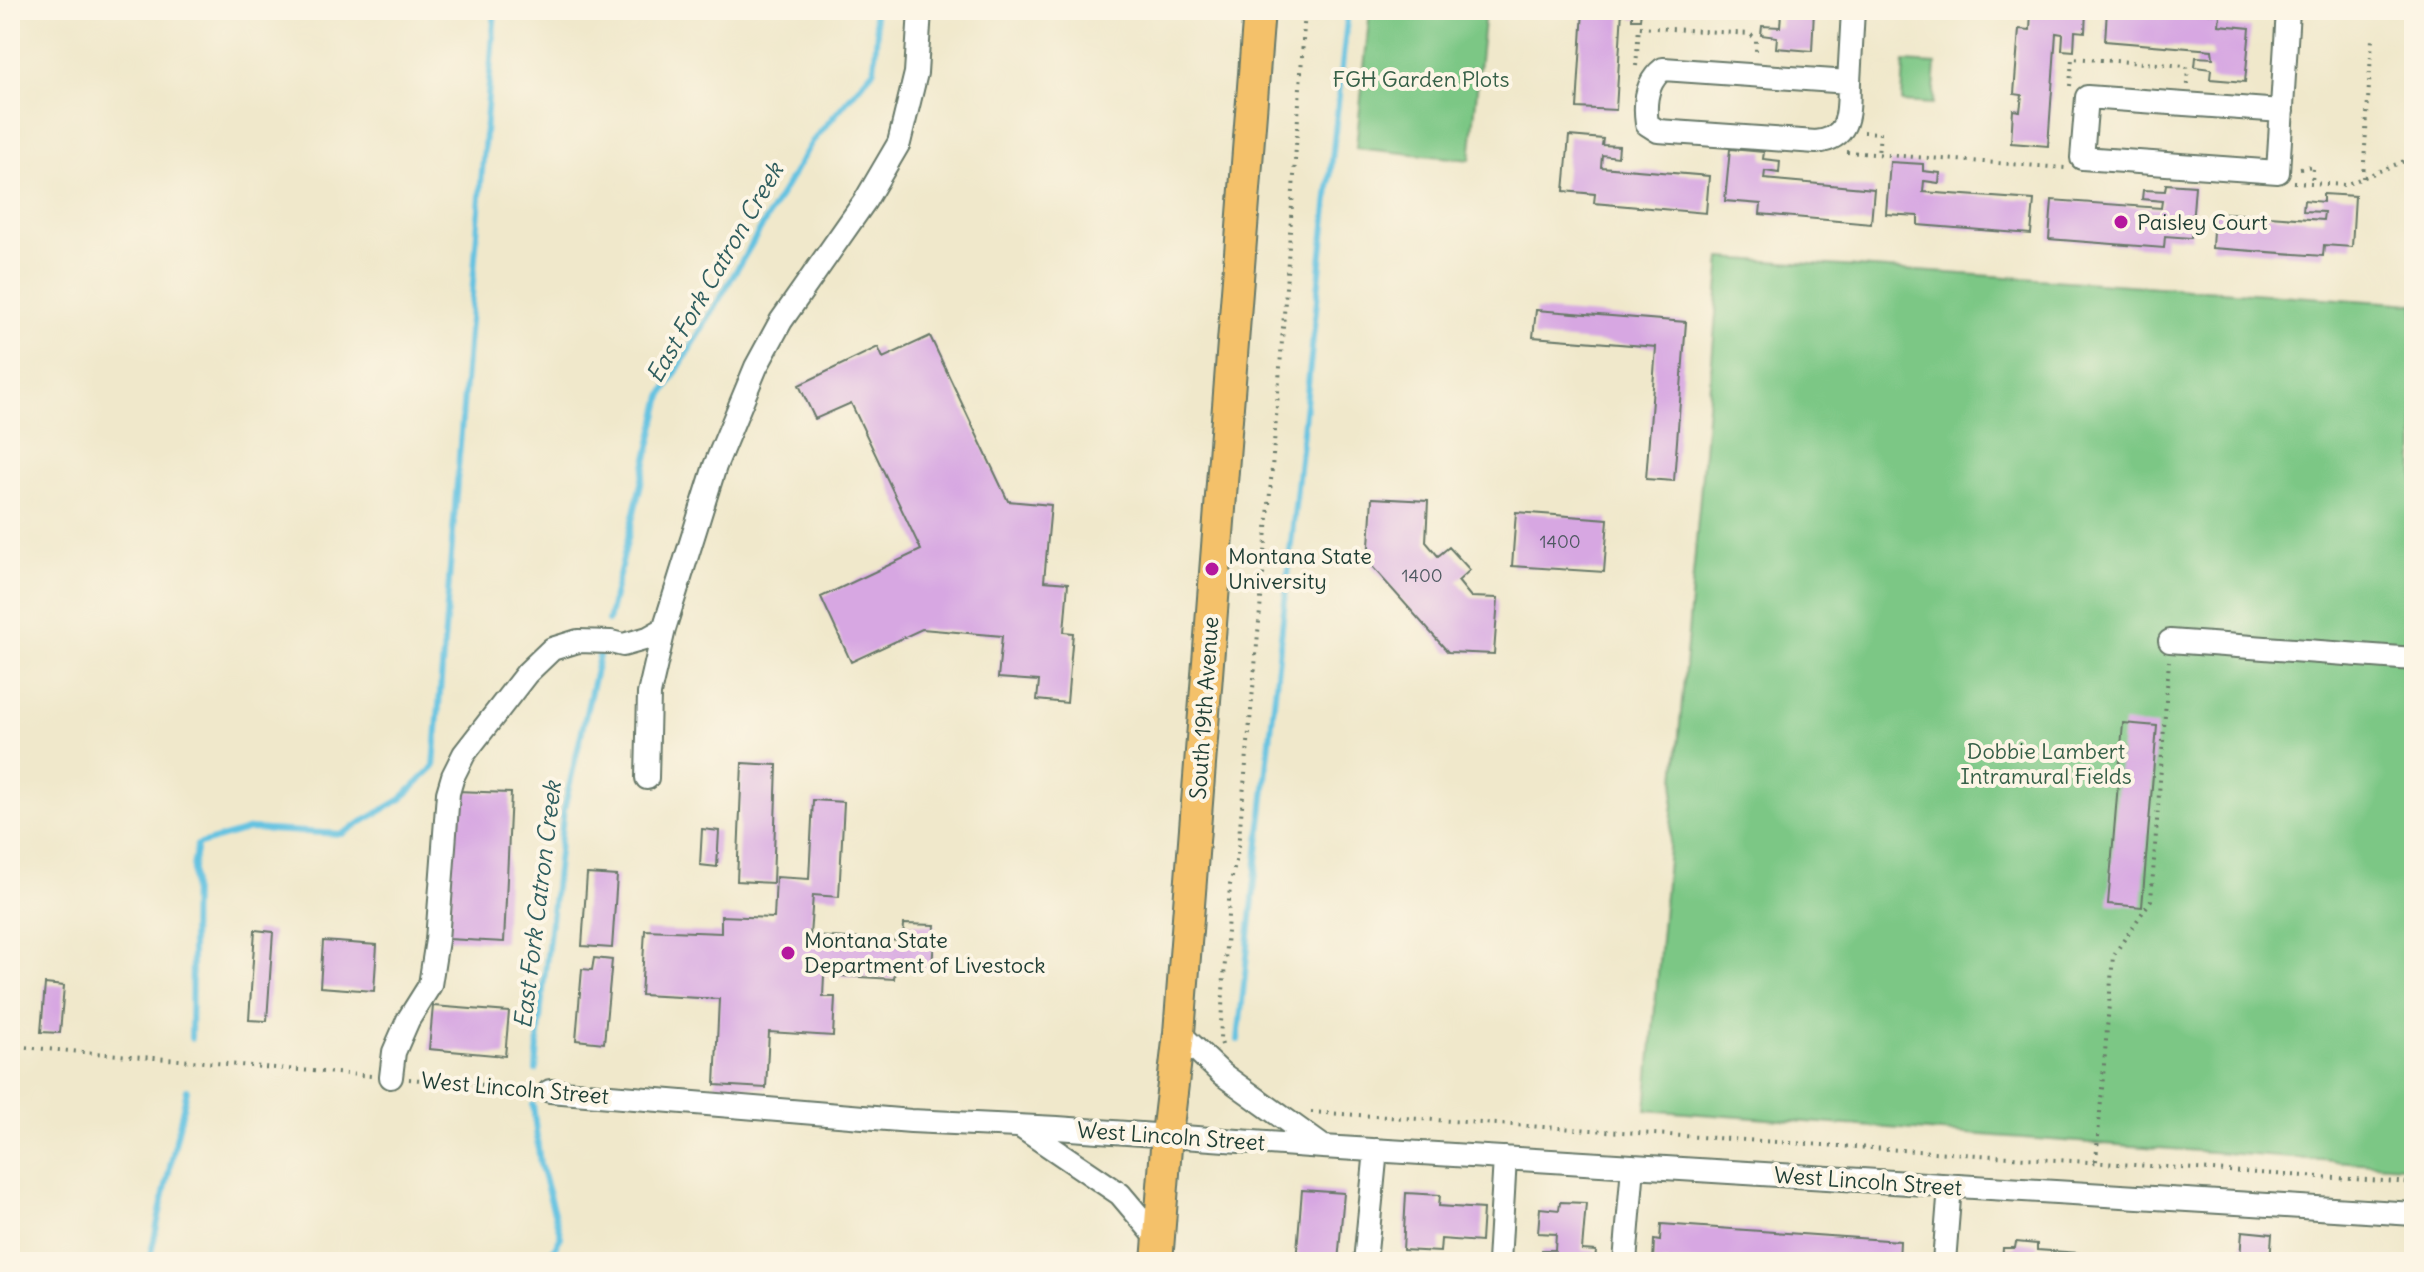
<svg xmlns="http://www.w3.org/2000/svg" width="2424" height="1272" font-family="Delius,sans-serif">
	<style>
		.green { fill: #7cc785; stroke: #4e825c; stroke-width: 2 }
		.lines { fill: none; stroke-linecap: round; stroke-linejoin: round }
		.stream { stroke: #63c2e1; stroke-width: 6 }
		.building { fill: #d7a7e2 }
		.minor-casing { stroke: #687969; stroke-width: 26 }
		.major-casing { stroke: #687969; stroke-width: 34 }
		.path { stroke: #687969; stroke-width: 4; stroke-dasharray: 2 6; stroke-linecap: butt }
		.minor { stroke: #fff; stroke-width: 22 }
		.major { stroke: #f4c16b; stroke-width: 30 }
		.poi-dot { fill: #b5179e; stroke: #fcf5e5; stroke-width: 3 }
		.labels { text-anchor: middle; stroke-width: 8; stroke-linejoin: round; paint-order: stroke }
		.number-label { font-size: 18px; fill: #4d5860 }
		.park-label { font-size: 22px; fill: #366048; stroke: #fcf5e5 }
		.poi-label { font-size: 22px; fill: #1f3d34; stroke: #fcf5e5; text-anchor: start }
		.street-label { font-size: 22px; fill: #1f3d34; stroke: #fcf5e5 }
		.water-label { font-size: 24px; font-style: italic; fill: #305e5f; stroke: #fcf5e5 }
	</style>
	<rect width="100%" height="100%" fill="#fcf5e5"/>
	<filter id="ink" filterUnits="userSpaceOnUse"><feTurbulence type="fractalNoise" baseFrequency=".0125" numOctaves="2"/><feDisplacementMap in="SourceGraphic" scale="16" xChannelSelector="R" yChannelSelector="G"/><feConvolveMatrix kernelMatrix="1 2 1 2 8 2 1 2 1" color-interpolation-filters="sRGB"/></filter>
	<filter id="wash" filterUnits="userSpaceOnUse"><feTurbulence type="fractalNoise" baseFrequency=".006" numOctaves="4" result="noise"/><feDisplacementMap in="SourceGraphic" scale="32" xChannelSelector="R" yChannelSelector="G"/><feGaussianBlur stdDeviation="1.8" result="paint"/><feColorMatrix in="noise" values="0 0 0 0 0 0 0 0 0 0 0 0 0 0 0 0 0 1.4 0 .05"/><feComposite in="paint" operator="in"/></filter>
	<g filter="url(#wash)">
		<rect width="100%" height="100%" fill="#f0e8cb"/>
		<!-- green -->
		<path class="green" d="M1370,10H1485L1470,160L1356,148Z
			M1904,62L1936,64L1933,104L1902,102Z
			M1721,258L2414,304V1167L1646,1110Z"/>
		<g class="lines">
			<!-- stream -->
			<path class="stream" d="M608,621L662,396L812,142L874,69L877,31L873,10
				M191,1038L193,867L197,845L250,829L342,834L401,799L434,767L495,10
				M1238,1040L1348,10
				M536,1070L541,1007L564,809L600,652
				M533,1105L540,1164L561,1237L546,1262
				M149,1262L187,1090"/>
		</g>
		<g id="blocks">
			<!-- building -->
			<path class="building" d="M1583,10H1622L1616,110L1577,108Z
				M1632,10H1641L1640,19H1632Z
				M1775,10H1814L1812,51L1776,48L1777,37L1761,35L1762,26L1780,27L1781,13L1775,12Z
				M2031,10H2086L2085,32L2075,31L2074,51L2062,50L2063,34L2056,33L2048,146L2011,143L2013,110L2020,111L2022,95L2014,94L2019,29L2030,30Z
				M2107,10H2168L2220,14L2219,25L2250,28L2245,82L2210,79L2211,69L2195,67L2196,57L2213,58L2212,50L2105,41Z
				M2411,30H2414V81H2407Z
				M1569,136L1603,139L1602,145L1619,146L1618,157L1602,155L1601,167L1709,176L1706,213L1594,203L1595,194L1564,191Z
				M1730,149L1764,152L1763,159L1780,161L1779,173L1765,171L1764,179L1874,189L1871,224L1760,214L1761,204L1725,201Z
				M1890,162L1923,164V171L1940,173L1939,183L1924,181L1923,192L2034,200L2031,234L1918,225V216L1886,214Z
				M2166,184L2195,186L2191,238L2165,236L2164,248L2049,239L2052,200L2161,208L2162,201L2142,199L2143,190L2165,191Z
				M2323,194L2355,196L2352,247L2324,245L2323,256L2212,248L2214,212L2323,220L2324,212L2303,211L2304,200L2323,202Z
				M1536,310L1686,322L1674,481L1646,479L1656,347L1533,337Z
				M930,336L1008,501L1051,505L1044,581L1068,583L1064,632L1073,633L1067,703L1037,700L1039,681L998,678L1002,636L922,629L851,662L821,597L921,550L851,403L815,419L799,385L878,347L883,358Z
				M1372,498L1428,501L1426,542L1438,556L1449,547L1470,570L1458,581L1471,597L1498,598L1494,654L1448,652L1368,562Z
				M1516,512L1608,519L1604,572L1512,566Z
				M2123,723L2157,726L2142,907L2108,904Z
				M742,763L777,765L773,883L737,881Z
				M455,791L511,793L504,942L448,939Z
				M813,800L844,802L839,897L813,895L810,936L903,941L904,924L935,925L932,968L895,966L894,979L824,975L823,997H835L833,1036L769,1032L766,1088L715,1085L719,999L641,995L645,930L721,933V916L774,918L776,877L809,879Z
				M702,829L719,831L717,867L700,865Z
				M587,874L617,876L612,948L582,946Z
				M255,930L273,932L267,1021L249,1020Z
				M323,941L377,945L374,991L320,987Z
				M594,958L612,960L604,1043L576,1040L582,969L592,970Z
				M45,984L64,986L60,1033L41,1032Z
				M433,1006L509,1012L505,1056L429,1049Z
				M1302,1190L1344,1193L1338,1262H1296Z
				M1406,1193L1440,1195L1439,1206L1483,1209L1481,1242L1441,1239L1440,1252L1403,1250Z
				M1560,1202L1586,1203L1582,1250L1596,1251L1595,1262H1530V1258L1542,1259V1250H1555L1556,1234L1538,1233L1540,1208L1559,1210Z
				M1661,1224L1900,1241L1899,1262H1653L1654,1240L1660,1241Z
				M2242,1231L2272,1234L2270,1262H2217L2218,1258L2240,1259Z
				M2016,1242L2037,1244V1250L2094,1254L2093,1262H2002L2003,1248H2015Z"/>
		</g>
	</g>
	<g filter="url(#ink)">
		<use href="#blocks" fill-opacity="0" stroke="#687969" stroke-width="2"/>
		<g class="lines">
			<defs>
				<path id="minor" d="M1663,69L1849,82C1848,111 1852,138 1816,142L1658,131L1647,124C1644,103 1646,82 1663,69Z
					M1849,82L1853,10
					M2282,111L2087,97L2082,158L2278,172L2288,10
					M2170,641L2414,659
					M647,778L649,694L664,629L715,466L756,367L781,321L865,201L899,143L916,73L920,10
					M1179,1033L1222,1074L1322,1146
					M391,1077L394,1052L408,1020L430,985L437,940L448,793L453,776L464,754L527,673L552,649L578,641L611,642L623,645L648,638L664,629
					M550,1091L911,1121L1057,1128L1323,1147L2414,1214
					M1021,1127L1120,1194L1159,1240
					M1365,1262L1376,1150
					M1499,1262L1505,1158
					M1625,1262L1633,1166
					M1944,1262L1950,1186"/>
				<path id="major" d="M1157,1262L1167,1135L1179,1033L1259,10"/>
			</defs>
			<!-- minor casing -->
			<use href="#minor" class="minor-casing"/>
			<!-- major casing -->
			<use href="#major" class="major-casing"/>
			<!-- path -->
			<path class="path" d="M1636,66L1639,27L1750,34L1756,39V52L1760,53
				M2070,86L2072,58L2187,66L2188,85
				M1864,132L1880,133L1878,155
				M1847,152L2065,168
				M2300,168L2313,166L2312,183
				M2363,178L2372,39
				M2294,182L2345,185L2414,157
				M1222,1045L1220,1038L1230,885L1237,857C1265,575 1287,293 1305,10
				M10,1046L372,1076
				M409,1079L532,1089
				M1311,1112L2414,1183
				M2096,1161L2113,956L2151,900L2169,661"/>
			<!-- minor -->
			<use href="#minor" class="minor"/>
			<!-- major -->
			<use href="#major" class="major"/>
		</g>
	</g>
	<!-- markers -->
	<g class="poi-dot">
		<circle cx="2121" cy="222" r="8"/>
		<circle cx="1212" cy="569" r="8"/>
		<circle cx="788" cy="953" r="8"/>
	</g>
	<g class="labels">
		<!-- number labels -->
		<g class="number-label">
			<text x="1560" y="548">1400</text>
			<text x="1422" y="582">1400</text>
		</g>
		<!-- park labels -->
		<g class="park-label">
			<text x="1421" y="87">FGH Garden Plots</text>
			<text x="2046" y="759">Dobbie Lambert<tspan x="2046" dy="25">Intramural Fields</tspan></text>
		</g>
		<!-- poi labels -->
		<g class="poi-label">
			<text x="2137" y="230">Paisley Court</text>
			<text x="1228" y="564">Montana State<tspan x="1228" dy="25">University</tspan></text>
			<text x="804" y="948">Montana State<tspan x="804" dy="25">Department of Livestock</tspan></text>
		</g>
		<!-- street labels -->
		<g class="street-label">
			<text transform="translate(1204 708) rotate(-86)" y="8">South 19th Avenue</text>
			<text transform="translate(515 1088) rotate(5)" y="8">West Lincoln Street</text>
			<text transform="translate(1171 1136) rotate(4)" y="8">West Lincoln Street</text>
			<text transform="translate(1868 1181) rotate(4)" y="8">West Lincoln Street</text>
		</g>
		<!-- water labels -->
		<g class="water-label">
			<text transform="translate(715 273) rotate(-60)" y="8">East Fork Catron Creek</text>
			<text transform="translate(538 905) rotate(-83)" y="8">East Fork Catron Creek</text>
		</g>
	</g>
	<!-- margin -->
	<rect width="2424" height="1272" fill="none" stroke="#fcf5e5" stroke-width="40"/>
</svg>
